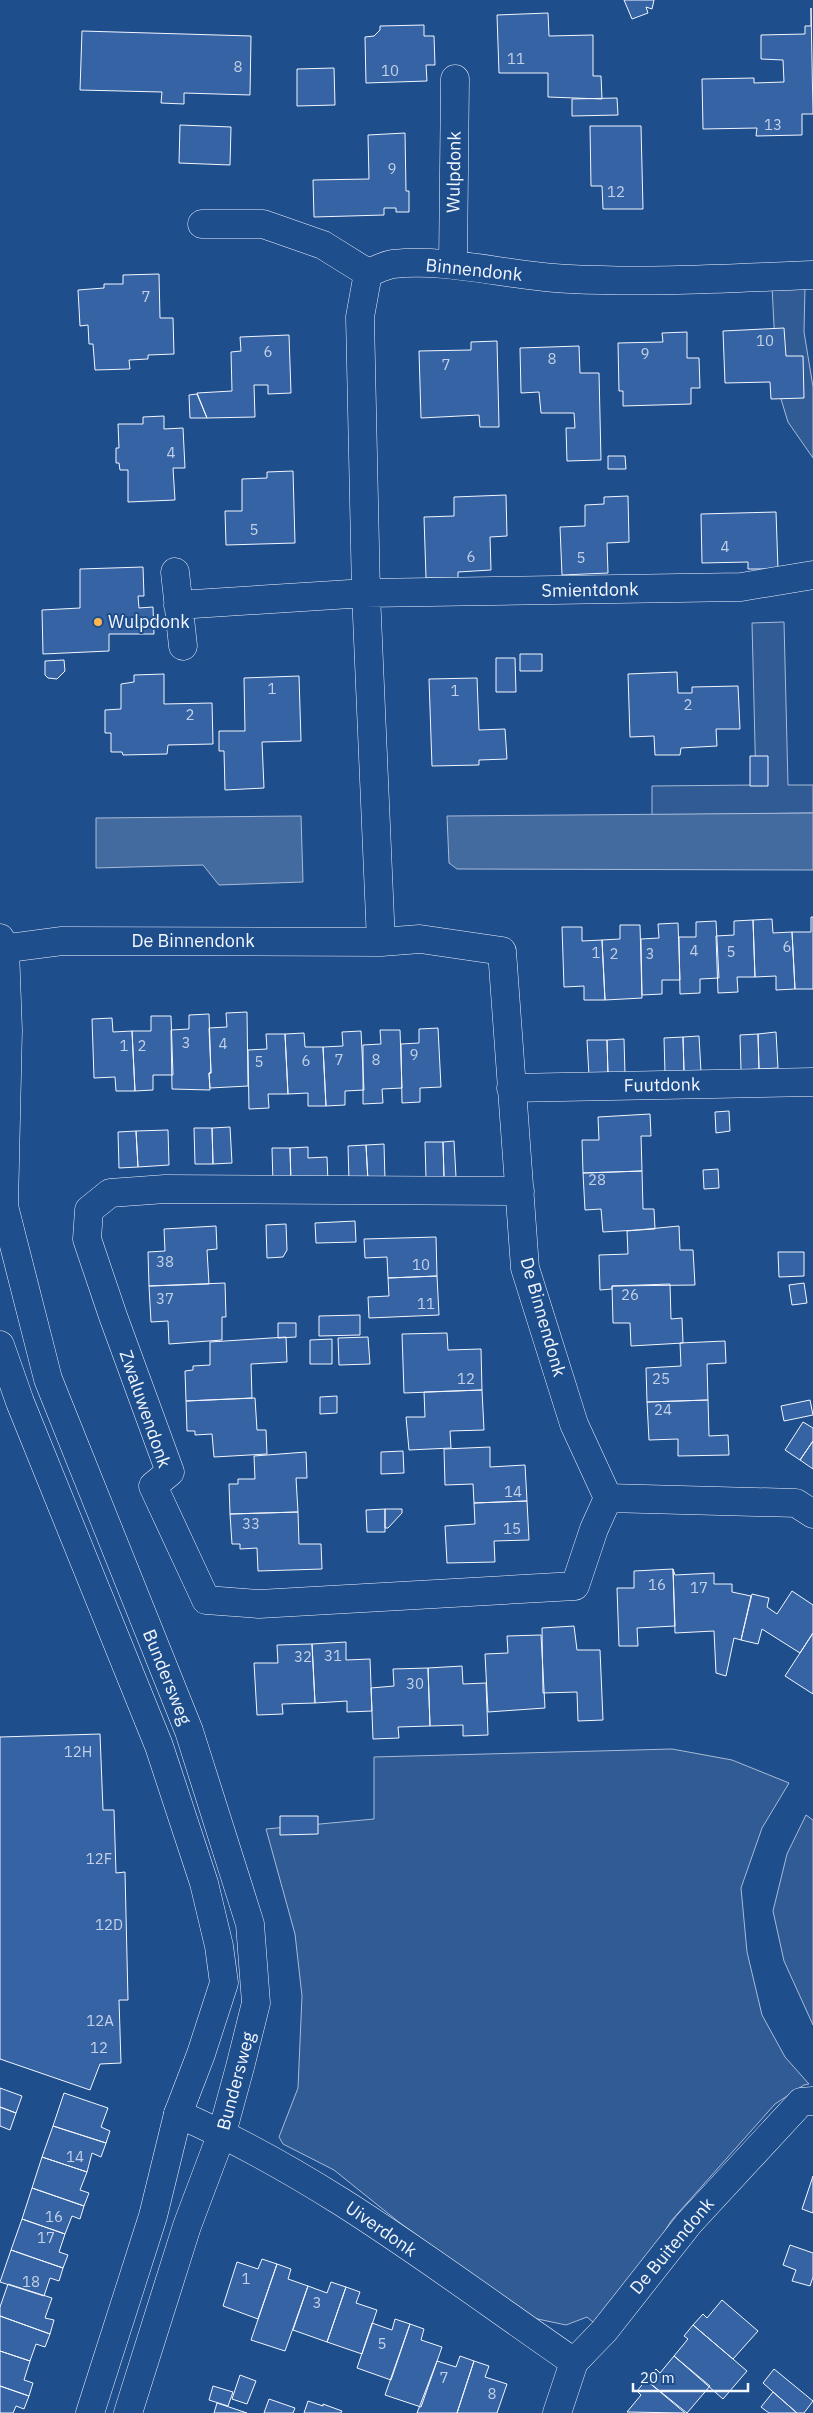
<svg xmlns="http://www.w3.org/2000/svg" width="813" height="2413" font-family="'IBM Plex Sans',sans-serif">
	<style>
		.built { fill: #305b95; stroke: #a8bbd7 }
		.water { fill: #446ba0; stroke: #a8bbd7 }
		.building { fill: #3563a3; stroke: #f2f6ff }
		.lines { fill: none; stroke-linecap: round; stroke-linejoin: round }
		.minor-casing { stroke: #f2f6ff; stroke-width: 29 }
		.tertiary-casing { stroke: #f2f6ff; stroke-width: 29 }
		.minor { stroke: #1f4e8c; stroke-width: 28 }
		.tertiary { stroke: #1f4e8c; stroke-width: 28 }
		.poi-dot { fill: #ffb74d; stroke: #1f4e8c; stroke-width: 2 }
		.labels { text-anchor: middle; stroke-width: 4; stroke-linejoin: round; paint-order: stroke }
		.number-label { font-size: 15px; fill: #c3d1e8 }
		.street-label { font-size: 18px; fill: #f2f6ff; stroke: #1f4e8c }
		.poi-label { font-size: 18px; fill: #f2f6ff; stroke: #1f4e8c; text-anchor: start }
	</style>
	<rect width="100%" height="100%" fill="#1f4e8c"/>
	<!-- built -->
	<path class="built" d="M772,286H805L804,332L813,387V458L788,422L777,386Z
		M784,622L788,785H813V813L652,815V786L756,785L752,623Z
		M672,1749L732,1760L789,1783L762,1828L741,1888L747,1952L762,2015L785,2057L809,2084L804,2085L775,2104L671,2221L604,2331L587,2317L566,2325L533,2318L400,2223L334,2170L283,2144L279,2137L298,2088L302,1996L295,1934L266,1829L374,1819V1757Z
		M806,1815L813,1820V2025L784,1961L773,1911L787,1854Z"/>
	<!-- water -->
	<path class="water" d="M813,813V870L457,869L449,863L447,816Z
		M301,816L303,882L219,885L203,865L96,868V818Z"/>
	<!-- building -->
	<path class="building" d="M624,0H654L652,9L646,7L648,13L632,19Z
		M811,8L813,114H802V135L756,136L757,128L703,129L702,79L754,78V83L784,82L783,60L761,59V35L805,34V26H811Z
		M548,13L549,36L593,35V76H601L602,99L548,97V73H499L497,15Z
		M424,25V36H434L435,65H426L427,81L366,83L365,37L374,36L380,30V26Z
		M82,31L251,36L250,95L184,93V104L161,103L162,92L80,90Z
		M334,68L335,105L297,106V69Z
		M617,98L618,115L572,116V99Z
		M180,125L231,127L230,165L179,163Z
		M590,126H641L643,209H603L602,186H591Z
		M405,133L406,191H409V212H396V208H384V215L314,217L313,180L369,179L368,135Z
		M159,274L160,318H173L174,354L148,355V359L129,360L130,369L95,370L93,344H89L88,325L80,326L78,290L104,288V284H123V275Z
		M784,328L786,356H803L804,398L771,399L770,382L725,383L723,331Z
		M687,332V358H699L700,388H691V404L623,406V391H619L618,343L663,342L662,333Z
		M289,335L291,393L268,394V385H254L255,417L207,418L197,393L232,391L231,352L241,351L240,337Z
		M497,341L499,427H480L479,415L421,418L419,351L471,350V342Z
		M579,346L580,373H599L601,460L567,461L566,428H575L574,413H541L539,392L521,393L520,348Z
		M197,394L207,418H190L189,395Z
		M164,416V429L183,428L185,468H173L175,500L128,502V470H120L119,463H116V448H119L118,424H143V417Z
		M608,456H625L626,469H608Z
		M293,471L295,543L226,545L225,511H242V479L267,478V472Z
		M506,495L507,536L490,537L491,570L458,572V578H426L424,517L454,516V497Z
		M628,496L629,542L607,543L608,573L562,575L560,527L585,526V505L604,504V497Z
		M776,512L778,569H748V562L702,563L701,514Z
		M143,567L144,596H138L139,608L153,607L154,634H109V651L43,654L42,610L80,608V569Z
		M520,654H542V671H520Z
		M496,658H515L516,692H496Z
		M64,660L65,671L57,679L48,678L45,675V661Z
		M677,672L678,693H692V687L738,686L740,729H716L717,746L681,748L680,755H655L654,736L630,737L628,674Z
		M164,674V704L212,703L213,744L168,745L167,754L123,755L122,752H111V733H105V710L121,709V684L134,682V675Z
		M299,676L301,741L262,742L264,788L225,790L224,751H219V731H245L244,678Z
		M477,678L479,730L505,729L507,759L479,760V765L432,766L429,679Z
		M750,756H768V786H750Z
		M811,917H813V989H795L792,932H811Z
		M772,919L773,933L792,932L795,989L776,990V976L755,977L753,920Z
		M753,920L755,977H737L738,992L718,993L716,936L734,935V921Z
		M716,921L719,978L700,979V993L680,994L679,937H696V922Z
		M678,923L680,980H662V994L642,995L641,939L659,938L658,924Z
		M620,925H640L642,998L605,1000L602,940L620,939Z
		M562,927H582V941L602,940L605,1000H584V986L564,987Z
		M247,1012L248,1086L210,1088L209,1073H211L209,1028L227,1027L226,1013Z
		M209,1014L211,1073H209L210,1090L172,1089L171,1030L189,1029V1015Z
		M151,1016H171L173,1075H153V1090L135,1091L132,1031H151Z
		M112,1018L113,1032L132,1031L135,1091H116L115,1077L94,1078L92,1019Z
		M438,1028L441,1087L420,1088V1102L402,1103L401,1044L419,1043V1029Z
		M380,1030H400L402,1088L382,1089L383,1103L363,1104V1045L381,1044Z
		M361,1031L364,1090L345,1091V1105L326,1106L323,1047L343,1046L342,1032Z
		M776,1032L778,1068L759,1069L758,1034Z
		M304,1033L305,1047H323L326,1106H308V1093L288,1094L285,1034Z
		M266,1034H285L288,1094H268L269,1108L249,1109L248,1050L267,1049Z
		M758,1034L759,1069L741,1070L740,1035Z
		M699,1036L701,1072H684L683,1037Z
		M683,1037L684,1072L665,1073L664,1038Z
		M624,1039L625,1075H608L607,1040Z
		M587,1040H607L608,1075L589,1076Z
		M729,1111L730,1131L716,1133L715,1112Z
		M650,1114L651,1136H641L642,1171L583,1173L582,1140H599L598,1117Z
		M230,1127L232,1163L213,1164L212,1128Z
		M194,1128H212L213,1164H195Z
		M168,1130L169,1165L138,1167L136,1131Z
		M136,1131L138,1167L119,1168L118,1132Z
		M454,1141L456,1177L444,1178L443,1142Z
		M425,1142H443L444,1178H426Z
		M384,1144L385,1180L368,1181L366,1145Z
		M366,1145L368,1181H349L348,1146Z
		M308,1147V1158L327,1157L328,1182L291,1183L290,1148Z
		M272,1148H290L291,1183L273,1184Z
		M718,1169L719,1188L704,1189L703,1170Z
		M642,1171L643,1209H654L655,1229L603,1232L601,1209L585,1210L583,1173Z
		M355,1221L356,1242L316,1243L315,1223Z
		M286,1224L287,1250L283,1257L267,1258L266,1225Z
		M216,1226L217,1249L207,1250L209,1284L149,1286L148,1252L165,1251L164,1229Z
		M679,1226L680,1250H693L695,1285L612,1286V1289L600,1290L599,1255L628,1254L627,1231Z
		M436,1237L437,1276L388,1278L387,1257L365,1258L364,1239Z
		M778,1252H804V1276L779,1277Z
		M437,1276L439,1315L369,1318L368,1297L389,1296L388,1278Z
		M225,1283L226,1317H222V1340L169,1344L168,1321L151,1322L149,1286Z
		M804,1283L807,1303L792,1305L789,1285Z
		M670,1284L671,1319L682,1318L683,1343L631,1346L630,1323H613L612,1286Z
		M360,1315V1335L319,1336V1316Z
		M278,1323H296V1337L278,1338Z
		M447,1333L448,1350L481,1349L482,1390L404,1393L402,1334Z
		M286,1337L287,1362L251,1364L252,1398L186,1401L185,1371L193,1370V1366L210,1365V1342Z
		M368,1337L370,1364L339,1365L338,1338Z
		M332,1339V1364H310V1340Z
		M725,1341L726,1363L707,1364L708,1400L647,1402L646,1368L681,1366L680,1343Z
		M482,1390L484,1430L450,1431L451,1448L409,1450L406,1417H425L424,1392Z
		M337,1396V1413L320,1414V1397Z
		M255,1398L257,1430H266L267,1454L214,1457L212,1434L195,1435V1431H187L186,1401Z
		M708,1400L709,1436L728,1435L729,1455L678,1456V1439L649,1440L647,1402Z
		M810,1400L813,1415L784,1421L781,1406Z
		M803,1422L813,1428V1441L800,1460L785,1450Z
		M813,1441V1469L800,1460Z
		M490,1447V1467L525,1465L527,1501L474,1503L473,1484L445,1485L444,1449Z
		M403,1451L404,1473L381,1474V1452Z
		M306,1452L307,1478H296L298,1512L230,1514L229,1484H238V1479H255L254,1456Z
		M527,1501L529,1540L494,1541L495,1562L447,1563L445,1526L475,1524L474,1503Z
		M385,1509V1532H367L366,1510Z
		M385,1509H402V1513L388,1528H385Z
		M298,1512L299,1544H321L322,1569L258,1571L257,1548L240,1549V1544H232L230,1514Z
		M673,1569L675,1575L714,1573V1584H732V1592L751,1596L741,1640L734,1638L726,1676L716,1673L714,1631L675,1633Z
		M673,1569L675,1626L637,1628L638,1646H619L617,1588H634V1571Z
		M792,1591L813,1605V1633L800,1653L762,1629L758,1644L741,1640L752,1594L769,1598L767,1607L777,1614Z
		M574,1626L577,1650H600L603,1720L578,1721L577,1692L543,1693L542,1628Z
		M813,1633V1694L785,1676Z
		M541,1635L545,1708L488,1712L485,1654L508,1653L507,1636Z
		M346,1642V1660L370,1659L372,1711L347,1712V1701L315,1703L312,1644Z
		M312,1644L315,1703L282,1704L283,1714L257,1715L254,1663H278L277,1645Z
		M462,1666L463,1684L486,1683L488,1735L463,1736V1725L430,1726L428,1668Z
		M428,1668L430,1726L398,1727L399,1738L373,1739L371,1688L394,1686L393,1669Z
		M100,1734L103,1810H114L116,1873L125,1872L128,2000H119L121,2063L100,2064L90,2090L0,2059V1737Z
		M280,1816H318V1834L280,1835Z
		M0,2088L22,2096L16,2113L0,2107Z
		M64,2093L108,2108L101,2127L110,2131L106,2143L53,2126Z
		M0,2107L16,2113L10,2130L0,2126Z
		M53,2126L106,2143L101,2157L92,2153L87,2172L42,2157Z
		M42,2157L87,2172L80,2190L89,2193L84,2206L32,2188Z
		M813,2176V2213L802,2209Z
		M32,2188L84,2206L80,2219L72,2216L65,2234L22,2219Z
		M22,2219L65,2234L59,2252L68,2255L63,2268L11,2250Z
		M790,2245L813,2253V2277L810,2286L792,2281L796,2270L783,2265Z
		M11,2250L63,2268L59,2281L50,2278L44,2296L0,2282Z
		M262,2259L277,2264L258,2319L223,2306L237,2262L258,2269Z
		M277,2264L291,2269L288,2279L308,2286L285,2351L251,2340Z
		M331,2282L346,2287L327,2342L293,2330L308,2286L327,2293Z
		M8,2284L52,2298L45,2318L54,2320L50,2334L0,2316V2307Z
		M346,2287L360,2292L356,2303L377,2310L362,2354L327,2342Z
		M722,2300L758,2331L733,2359L693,2325L703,2314L707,2318Z
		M0,2316L50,2334L45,2347L36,2344L30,2361L0,2351Z
		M395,2319L410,2324L391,2380L357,2368L372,2323L392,2330Z
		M410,2324L424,2329L421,2340L442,2347L421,2407L385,2395Z
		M693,2325L747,2371L723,2399L674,2356L688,2339L684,2336Z
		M0,2351L30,2361L24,2380L33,2383L29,2396L0,2386Z
		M460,2356L474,2361L457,2413H417L437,2361L456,2367Z
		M674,2356L710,2386L687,2413L646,2380L656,2369L660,2373Z
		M474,2361L489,2366L485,2377L507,2384L497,2413H457Z
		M774,2369L813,2401L804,2413H797L763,2383Z
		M240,2375L256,2381L247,2404L232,2399Z
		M646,2380L685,2413L627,2412L641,2395L637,2391Z
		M0,2386L29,2396L24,2409L16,2406L13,2413H0Z
		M213,2386L233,2392L228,2406L209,2400Z
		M773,2392L797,2413H769L761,2407Z
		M269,2399L295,2408L293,2413H264Z
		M308,2401L323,2406V2404L342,2411L341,2413H304Z
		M217,2403L247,2413H214Z"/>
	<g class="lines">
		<defs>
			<path id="minor" d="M202,224H263L323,245L368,273
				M453,264L455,79
				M175,572L183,646
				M178,605L366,593L741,587L813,575
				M381,942L366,593L360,317L368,273C376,270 385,265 393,264C452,258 511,277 570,279C651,283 732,278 813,275
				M0,949L62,941L381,942L420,939L502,951L525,1268L574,1424L608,1498L796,1503L813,1514
				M511,1088L813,1082
				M520,1191L165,1189L110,1193L89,1210L87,1239L113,1316L170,1472L153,1486L206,1600L259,1604L575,1586L594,1529L608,1498
				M178,2114C322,2176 446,2274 574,2362
				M557,2413L574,2362L604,2331L689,2223L801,2102L813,2101"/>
			<path id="tertiary" d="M0,938L5,949L8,1030L4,1206L48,1379L189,1731L250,1924L256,2003L240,2067L222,2133L187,2226L128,2413
				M0,1345L20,1402L159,1746L204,1883L219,1946L224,1983L201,2054L178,2114L153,2216L90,2413"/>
		</defs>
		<!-- minor casing -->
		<use href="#minor" class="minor-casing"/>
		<!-- tertiary casing -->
		<use href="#tertiary" class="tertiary-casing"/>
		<!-- minor -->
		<use href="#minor" class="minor"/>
		<!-- tertiary -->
		<use href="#tertiary" class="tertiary"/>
	</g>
	<!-- markers -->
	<circle class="poi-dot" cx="98" cy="622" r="5"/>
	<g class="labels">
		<!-- number labels -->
		<g class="number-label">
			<text x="516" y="64">11</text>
			<text x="238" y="72">8</text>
			<text x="390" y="76">10</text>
			<text x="773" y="130">13</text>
			<text x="392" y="174">9</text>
			<text x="616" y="197">12</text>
			<text x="146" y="302">7</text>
			<text x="765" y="346">10</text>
			<text x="268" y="357">6</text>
			<text x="645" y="359">9</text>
			<text x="552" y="364">8</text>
			<text x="446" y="370">7</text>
			<text x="171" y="458">4</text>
			<text x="254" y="535">5</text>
			<text x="725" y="552">4</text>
			<text x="471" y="562">6</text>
			<text x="581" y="563">5</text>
			<text x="272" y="694">1</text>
			<text x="455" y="696">1</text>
			<text x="688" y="710">2</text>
			<text x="190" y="720">2</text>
			<text x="787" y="952">6</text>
			<text x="694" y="956">4</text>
			<text x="731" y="957">5</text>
			<text x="596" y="958">1</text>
			<text x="614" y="959">2</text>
			<text x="650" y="959">3</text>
			<text x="186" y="1048">3</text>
			<text x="223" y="1049">4</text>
			<text x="124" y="1051">1</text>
			<text x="142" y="1051">2</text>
			<text x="414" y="1060">9</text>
			<text x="339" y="1065">7</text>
			<text x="376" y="1065">8</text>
			<text x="306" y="1066">6</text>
			<text x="259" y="1067">5</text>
			<text x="597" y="1185">28</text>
			<text x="165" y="1267">38</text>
			<text x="421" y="1270">10</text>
			<text x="630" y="1300">26</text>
			<text x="165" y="1304">37</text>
			<text x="426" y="1309">11</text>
			<text x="466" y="1384">12</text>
			<text x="661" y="1384">25</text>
			<text x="663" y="1415">24</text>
			<text x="513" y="1497">14</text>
			<text x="251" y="1529">33</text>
			<text x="512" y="1534">15</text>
			<text x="657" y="1590">16</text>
			<text x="699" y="1593">17</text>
			<text x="333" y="1661">31</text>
			<text x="303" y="1662">32</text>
			<text x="415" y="1689">30</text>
			<text x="78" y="1757">12H</text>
			<text x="99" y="1864">12F</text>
			<text x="109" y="1930">12D</text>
			<text x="100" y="2026">12A</text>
			<text x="99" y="2053">12</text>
			<text x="75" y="2162">14</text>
			<text x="54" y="2222">16</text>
			<text x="46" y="2243">17</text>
			<text x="246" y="2284">1</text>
			<text x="31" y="2287">18</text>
			<text x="317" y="2308">3</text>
			<text x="382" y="2349">5</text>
			<text x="444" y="2383">7</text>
			<text x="492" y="2399">8</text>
		</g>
		<!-- street labels -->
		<g class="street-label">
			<text transform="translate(454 172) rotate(-89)" y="6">Wulpdonk</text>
			<text transform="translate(474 270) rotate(6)" y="6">Binnendonk</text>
			<text transform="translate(590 590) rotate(-1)" y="6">Smientdonk</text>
			<text x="193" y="947">De Binnendonk</text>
			<text transform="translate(662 1085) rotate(-1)" y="6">Fuutdonk</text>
			<text transform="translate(543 1317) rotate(74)" y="6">De Binnendonk</text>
			<text transform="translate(145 1409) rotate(71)" y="6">Zwaluwendonk</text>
			<text transform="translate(167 1677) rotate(68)" y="6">Bundersweg</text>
			<text transform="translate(236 2081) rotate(-75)" y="6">Bundersweg</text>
			<text transform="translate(381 2229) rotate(35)" y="6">Uiverdonk</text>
			<text transform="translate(672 2246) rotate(-50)" y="6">De Buitendonk</text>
		</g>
		<!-- poi labels -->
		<g class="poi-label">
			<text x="108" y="628">Wulpdonk</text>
		</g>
	</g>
	<!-- scale -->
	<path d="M633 2383v8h115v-8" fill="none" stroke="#f2f6ff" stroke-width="2.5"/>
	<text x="640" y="2383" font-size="15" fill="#f2f6ff" stroke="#1f4e8c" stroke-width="4" paint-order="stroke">20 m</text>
</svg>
